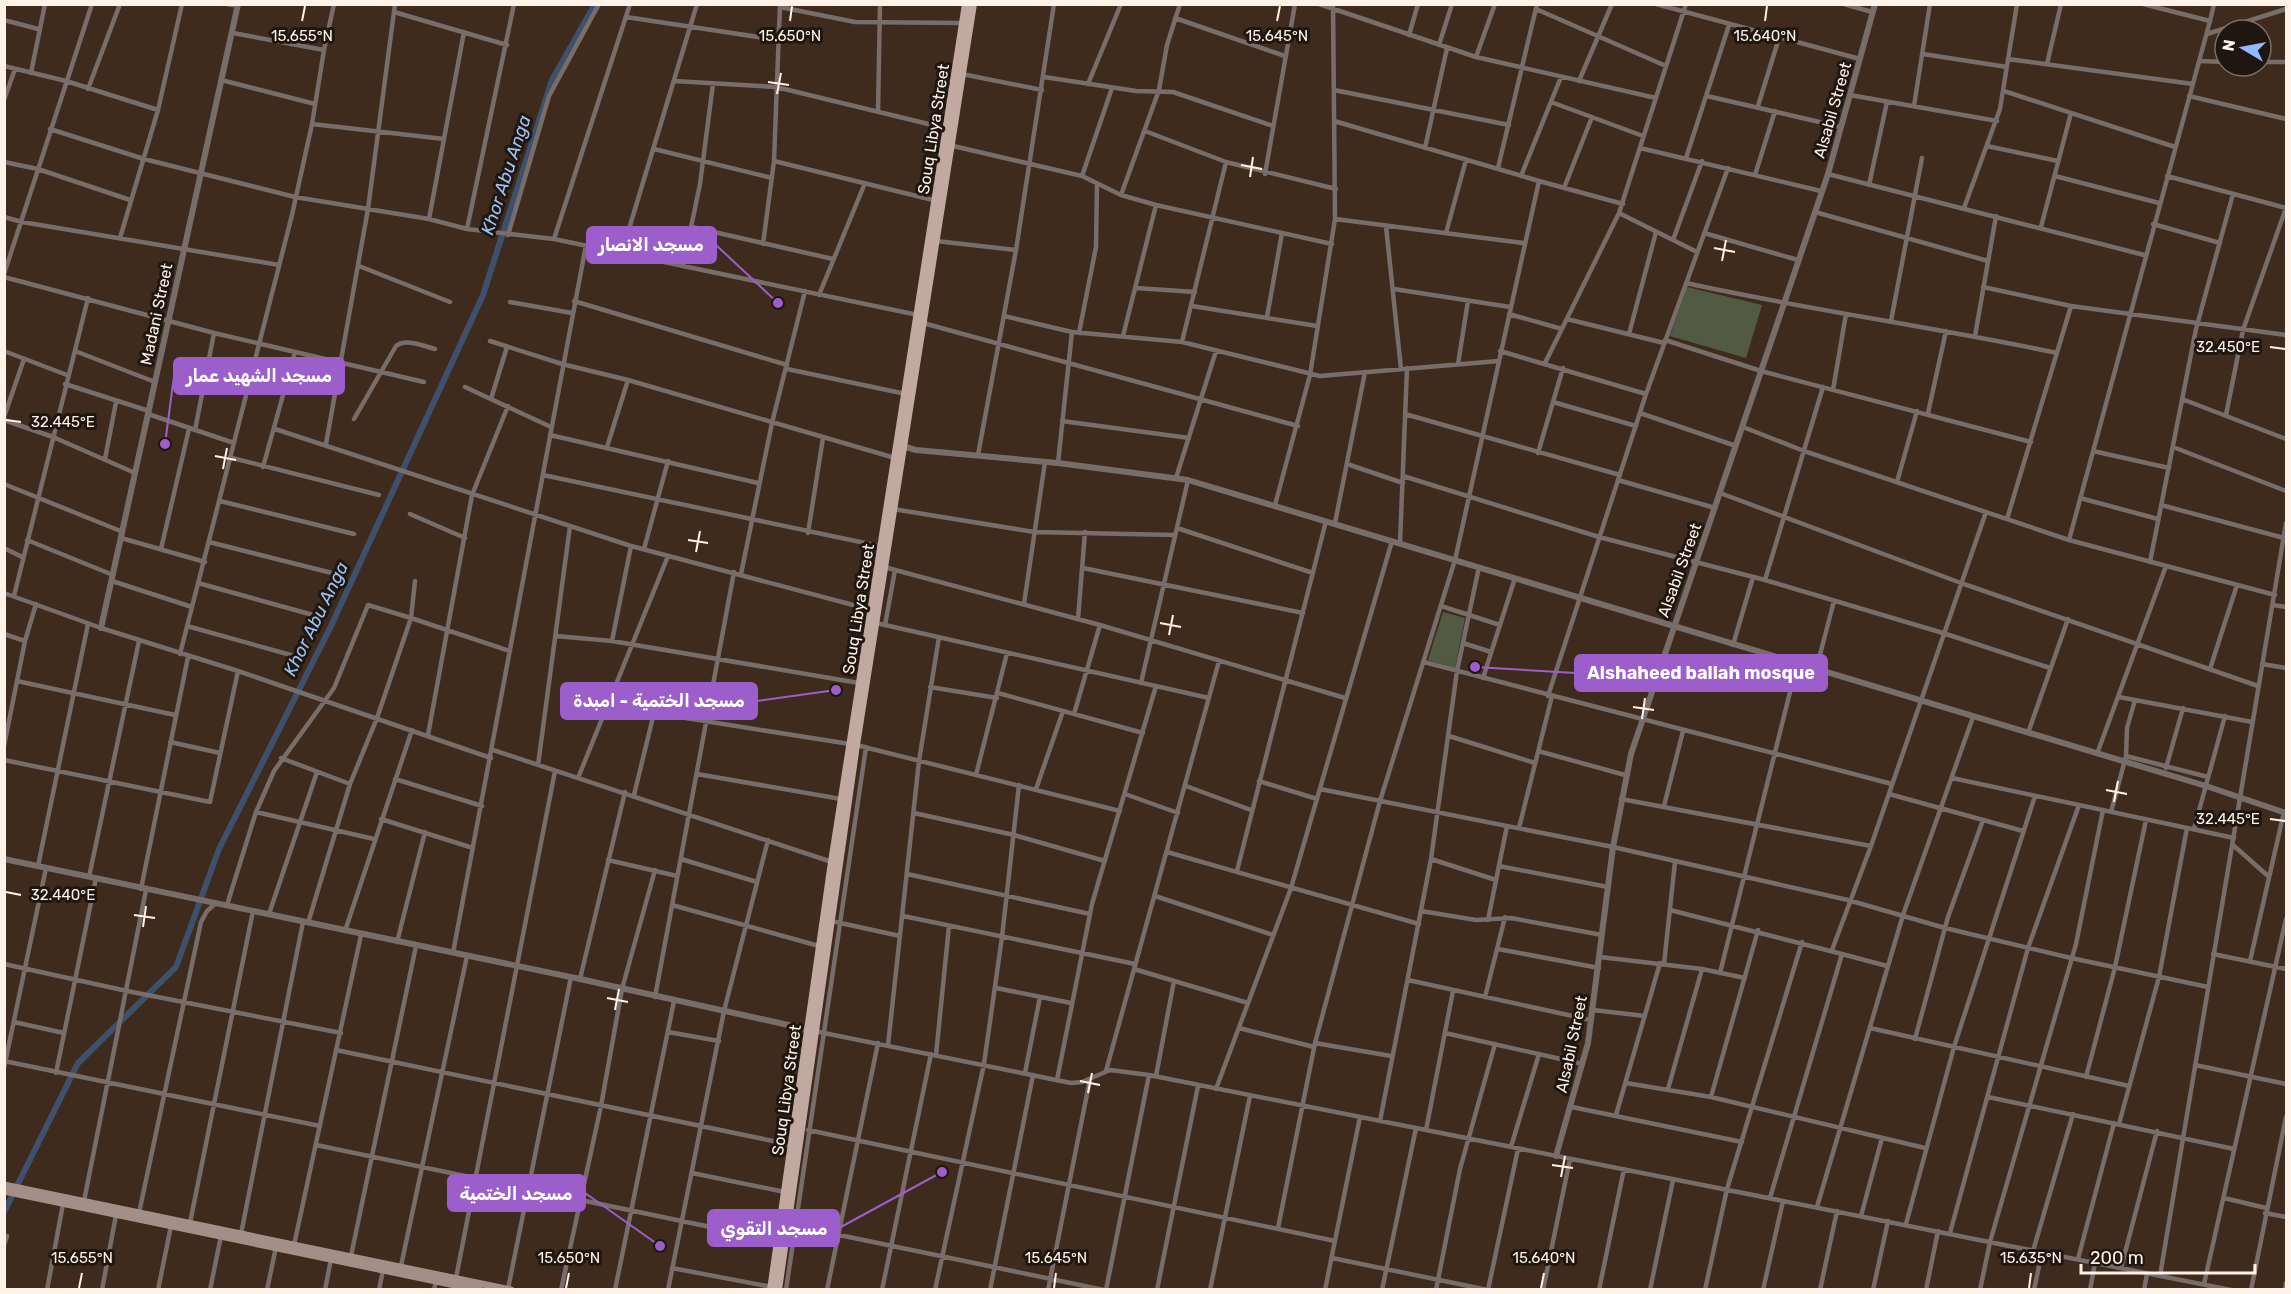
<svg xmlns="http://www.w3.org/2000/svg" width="2291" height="1294" font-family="Rubik,Vazirmatn,sans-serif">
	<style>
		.green { fill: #535a44 }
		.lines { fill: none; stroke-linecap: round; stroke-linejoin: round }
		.canal { stroke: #3d506c; stroke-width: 6 }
		.minor { stroke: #796d69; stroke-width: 4.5 }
		.tertiary { stroke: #796d69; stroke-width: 6 }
		.secondary { stroke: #a28f88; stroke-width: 7 }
		.primary { stroke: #c1a9a1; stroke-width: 8 }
		.ticks { fill: none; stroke: #fff2e9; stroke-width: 2 }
		.labels { text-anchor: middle; stroke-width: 6; stroke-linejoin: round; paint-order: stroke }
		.street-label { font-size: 16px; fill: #fff2e9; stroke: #1f1610 }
		.water-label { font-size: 18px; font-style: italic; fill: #9ec1f5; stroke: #1f1610 }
		.ticks-label { font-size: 15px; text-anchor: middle; fill: #fff2e9; stroke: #1f1610; stroke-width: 6; stroke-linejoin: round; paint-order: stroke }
		.leader { fill: none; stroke: #9c5eca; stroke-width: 2 }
		.callout-dot { fill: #9c5eca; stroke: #1f1610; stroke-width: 2 }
		.callout { fill: #9c5eca; stroke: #9c5eca; stroke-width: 2 }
		.callout-label { font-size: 18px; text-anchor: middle; font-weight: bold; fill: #fff }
	</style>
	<rect width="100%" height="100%" fill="#3e2b1e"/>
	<!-- green -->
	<path class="green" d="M1687,287L1762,305L1746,358L1670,336Z
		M1443,612L1465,618L1455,668L1428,660Z"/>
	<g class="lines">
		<!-- canal -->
		<path class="canal" d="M4,1212L78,1063L176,967L219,849L331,626L483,295L552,80L595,4"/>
		<!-- minor -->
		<path class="minor" d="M227,4L238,6
			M1319,4L1476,57L1656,98
			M1656,4L1860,59
			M1844,4L1872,12
			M780,7L855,22L963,23
			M1536,9L1666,66
			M394,12L507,45
			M626,17L778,40
			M1175,18L1285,56
			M4,20L38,29
			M2210,21L2214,4
			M233,33L324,50
			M2207,34L2286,9
			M1409,35L1418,4
			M1439,45L1452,4
			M1923,54L2007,67
			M1476,57L1495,4
			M2008,59L2193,84
			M2200,61L2225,62
			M2261,62H2286
			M2047,64L2061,4
			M4,66L66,81L158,110
			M31,73L45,4
			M962,74L1042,90
			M1044,77L1136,91L1173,92L1273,126
			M221,80L315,104
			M674,81L776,87L949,129
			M1579,81L1612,4
			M1088,84L1121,4
			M88,89L120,4
			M1334,90L1509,125
			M2004,91L2175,147
			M1850,95L1997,121
			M1707,96L1841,127
			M2189,96L2286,119
			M4,100L15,69
			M1551,102L1643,136
			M1758,106L1779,38
			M1914,106L1930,4
			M878,112L880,4
			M312,124L444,139
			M50,129L144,159L295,197L429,219L467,229L514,4
			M1145,131L1226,162L1336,189
			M949,145L1082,176L1121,195L1156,205L1332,244
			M1987,146L2058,161
			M1425,148L1447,48
			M1640,148L1821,191
			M654,149L772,178
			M1686,158L1729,25
			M774,161L937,201
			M4,162L38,169L130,200
			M1498,168L1537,4
			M1265,174L1295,4
			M1828,174L2144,255
			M1755,175L1775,111
			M1082,176L1112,88
			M1521,176L1561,77
			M2055,176L2159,203
			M2167,176L2286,208
			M1539,181L1623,204
			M1869,185L1887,102
			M1564,188L1592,117
			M1121,195L1159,90L1167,45L1180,4
			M1964,208L2000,109L2017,4
			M1815,212L1988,261
			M1619,213L1697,252
			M4,217L22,222L279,265
			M429,219L464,32
			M1335,219L1523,243
			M2153,224L2220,243
			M1386,226L1401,369
			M692,227L833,259
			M2041,227L2071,113
			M467,229L554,239L918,315
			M1446,233L1466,160
			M1704,233L1798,260
			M508,235L549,96L599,4
			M120,238L158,110L182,4
			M554,239L630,4
			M1673,240L1702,161
			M936,241L1016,250
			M763,244L774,161L780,4
			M622,252L697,4
			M359,266L450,302
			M683,266L700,184L713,84
			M4,274L92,4
			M4,277L214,333L424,382
			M1686,283C1809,310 1934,327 2057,353
			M1983,287L2071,306L2286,335
			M1136,288L1195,292
			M1394,289L1510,307
			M819,295L865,183
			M574,301L787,365
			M510,302L572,313
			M1192,306L1317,326
			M1509,314L1562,329
			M1004,316L1072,332L1182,342L1320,376L1499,361
			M1267,317L1282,233
			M1567,319L1664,343
			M1891,321L1922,158
			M923,323L1298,426
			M1079,333L1096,247L1097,184
			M1629,334L1656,232
			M1123,336L1156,205
			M1975,336L1996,216
			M1665,340L1761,371L2031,442
			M490,341L562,364L628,380L895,458
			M1182,342L1226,162
			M4,351L67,375
			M75,351L155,382
			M1500,351L1646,394
			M1545,363L1619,213L1686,4
			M1458,364L1468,301
			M787,369L906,394
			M65,384L149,411
			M465,387L551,427
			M1833,390L1846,314
			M491,399L507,347
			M2182,399L2286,439
			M1553,402L1636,426
			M1640,413L1736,446
			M1928,413L1946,331
			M148,414L234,443
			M1405,414L1620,475
			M2226,415L2243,330L2286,208
			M4,417L24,359
			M354,419L396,346C406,338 423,346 435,349
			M4,420L53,437L135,473
			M1062,421L1189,438
			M1743,427L1804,451L2069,540L2275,595
			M275,429L631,546L872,610
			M195,430L214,333
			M550,435L758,483
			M326,444L368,209L395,4
			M607,447L628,380
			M2173,447L2286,491
			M2093,451L2169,468
			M1538,453L1563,368
			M978,455L1016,250L1054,4
			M232,458L379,495
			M105,459L116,402
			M1058,463L1072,332
			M1347,464L1403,483
			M263,467L295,352
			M543,475L884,547
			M1403,476L1599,537L1765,580L1943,633L2050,668
			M1176,478L1216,351
			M1618,480L1715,508
			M1897,482L1917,411
			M4,484L123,532
			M1720,493L1961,583L2258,686
			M2080,498L2158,519
			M220,501L354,534
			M1275,505L1310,375L1335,219L1333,4
			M2161,505L2284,538
			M893,509L1034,532L1175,535
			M410,514L465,538
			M2007,519L2071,306
			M1335,523L1365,372
			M1177,528L1313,573
			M808,533L823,438
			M121,538L205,562
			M27,540L113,575
			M2069,540L2210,21L2143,4
			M209,542L332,573
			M1400,543L1407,368
			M4,548L22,557
			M161,549L189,429
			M644,549L668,461
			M2150,562L2196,329L2233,194
			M884,567L1100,625L1345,698
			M1083,568L1303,613
			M741,574L772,423L805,291
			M1765,580L1823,387
			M112,581L192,607
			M198,583L313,615
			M4,593L101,628L238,671L491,758
			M14,596L88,298
			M1024,604L1045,462
			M2273,605L2286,607
			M1441,606L1500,625
			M1078,619L1085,532
			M876,623L1209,698
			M885,625L895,570
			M187,626L298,657
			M4,634L25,641
			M556,636L612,641L859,683
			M612,641L631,546
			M1463,643L1491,652
			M1733,645L1753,577
			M180,654L292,215L312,124L324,50L334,4
			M1424,662L1892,784
			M2262,664L2286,668
			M2210,669L2237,585
			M1816,670L1834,601
			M1483,678L1515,578
			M17,681L175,715
			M1141,683L1188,480
			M930,687L997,698
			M998,693L1143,733
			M1548,696L1646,394L1728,168
			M2119,697L2252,722
			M610,706L856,745L1120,811
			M1074,714L1100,625
			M2028,733L2068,619
			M428,735L472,495L508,406
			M1449,736L1535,763
			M170,742L220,753
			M4,746L25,641L36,604
			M493,750L832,862
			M1538,751L1625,775
			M2097,754L2166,566
			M2126,756L2208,777
			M281,758L350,784
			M4,760L210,802L238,671
			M538,765L570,526
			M2166,768L2183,708
			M697,774L841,799
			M976,775L1007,653
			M578,778L668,556
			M1952,778L2234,838
			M395,779L482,806
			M1259,781L1317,799
			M1186,786L1251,810
			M1036,789L1063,711
			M1320,789L1613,847L1848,900L1945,928L2071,958L2208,987
			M1125,794L1178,813
			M1889,794L2023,831
			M634,795L654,713
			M1621,799L1871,846
			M1664,806L1683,731
			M256,812L374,839
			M2111,812L2126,756L2127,728L2135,700
			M914,813L1014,835L1105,861
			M381,819L473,848
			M1519,828L1552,696
			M2194,829L2225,716
			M2233,845L2268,876
			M1167,852L1419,924
			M681,859L757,882
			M1431,859L1496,880
			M608,860L677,876
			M38,866L88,624
			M1499,866L1608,887
			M1237,871L1326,521
			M907,874L1090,914
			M89,877L139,641
			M141,889L188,657
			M1155,896L1273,935
			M227,905L256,812L274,771L334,688L368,605L411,618L415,581
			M672,905L819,946
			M1670,910L1842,954
			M1421,911L1476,920L1511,918L1602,935
			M269,914L317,772
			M903,916L1135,964
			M1488,920L1507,826
			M836,922L900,936
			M308,923L350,784L377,718L411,618L510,651
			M345,931L412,730
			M397,942L425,832
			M1498,949L1599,968
			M1832,950L1871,846L1986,512
			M453,953L586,245
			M2213,954L2286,969
			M1600,957L1702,969L1745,978
			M2250,961L2284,812
			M4,964L127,991L341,1033
			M1664,964L1675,862
			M1134,969L1248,1003
			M1720,973L1797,664
			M580,979L625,792
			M1408,980L1591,1020
			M996,988L1071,1003
			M655,997L734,572
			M1485,997L1505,917
			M1593,1010L1645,1016
			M14,1022L64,1033
			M1239,1028L1314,1047
			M1870,1028L2129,1086
			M814,1031L1071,1083L1082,1082L1110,1070L1149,1075L2231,1290
			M668,1032L719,1041
			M1445,1033L1583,1064
			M1915,1039L1948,917L1983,820
			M1315,1043L1391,1056
			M888,1045L919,761L939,637
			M336,1050L792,1145
			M936,1055L949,926
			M4,1061L320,1126
			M2195,1065L2286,1084
			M4,1068L46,868
			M1106,1071L1219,661
			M56,1073L96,878
			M1025,1073L1040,997
			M1156,1076L1174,981
			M2086,1077L2115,967L2146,820
			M1057,1080L1092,904L1156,686
			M1626,1083L1711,1097L1925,1148
			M1216,1089L1291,888L1392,541
			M1668,1089L1702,969
			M1711,1097L1758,930
			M1988,1097L2234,1149
			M1572,1107L1742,1142
			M1616,1115L1660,963
			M1380,1121L1431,859L1457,671L1479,567
			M2119,1124L2159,977L2187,828
			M808,1130L1335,1241
			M1426,1130L1453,991
			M316,1145L778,1241
			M1511,1147L1539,1054
			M692,1173L785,1192
			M1770,1198L1842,954L1887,966
			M2224,1198L2266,1208
			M84,1201L146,890
			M1817,1207L1903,915L1973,717
			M139,1213L201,922L207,911L216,903
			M2265,1213L2286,1217
			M1861,1216L1882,1138
			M190,1223L253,911
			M1906,1224L1954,1047L2035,796
			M796,1226L1104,1290
			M1278,1228L1315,1043L1380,801L1455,560L1539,181L1334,121
			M1950,1233L2028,948L2079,805
			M241,1234L303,922
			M4,1245L7,1236
			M294,1245L361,935
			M2033,1251L2073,1114
			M351,1256L416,946
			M1332,1258L1488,1290L1518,1149
			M2078,1259L2114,1123
			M401,1266L467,956
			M672,1268L772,1287
			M2121,1268L2157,1131
			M2160,1276L2286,523
			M456,1278L555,771
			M2204,1284L2286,919
			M508,1289L571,977
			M47,1290L63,1204
			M102,1290L116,1215
			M158,1290L171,1226
			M210,1290L221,1236
			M267,1290L276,1247
			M325,1290L331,1259
			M379,1290L383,1270
			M434,1290L436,1281
			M561,1290L601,1106L622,989L655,870
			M615,1290L674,1001
			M668,1290L724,1011L768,840
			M786,1290L866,747
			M827,1290L878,1043
			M882,1290L931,1054
			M935,1290L984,1064L1002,937L1019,785
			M990,1290L1033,1075
			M1048,1290L1090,1079
			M1106,1290L1149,1075
			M1157,1290L1198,1086
			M1210,1290L1250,1096
			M1325,1290L1360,1117
			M1382,1290L1416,1128
			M1436,1290L1460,1169L1495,1044
			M1543,1290L1570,1159
			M1599,1290L1624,1169
			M1650,1290L1673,1180
			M1705,1290L1727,1189L1802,942
			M1763,1290L1783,1201
			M1820,1290L1837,1211
			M1873,1290L1888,1221
			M1926,1290L1938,1231
			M1980,1290L1990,1242L2076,944L2103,810
			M2034,1290L2042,1252
			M2090,1290L2095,1263
			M2144,1290L2147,1274
			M2251,1290L2286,1117
			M2285,1290L2286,1283"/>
		<!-- tertiary -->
		<path class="tertiary" d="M899,445L916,450L1058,463L1188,480L2206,786L2286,813
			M101,628L238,4
			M4,859L580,979L811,1030
			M1556,1156L1588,1043L1613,847L1631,754L1828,174L1875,4"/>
		<!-- secondary -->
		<path class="secondary" d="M4,1185L511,1290
			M4,1191L479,1290"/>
		<!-- primary -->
		<path class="primary" d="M771,1290L832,862L966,4
			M778,1290L856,745L973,4"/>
	</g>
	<!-- ticks -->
	<path class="ticks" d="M302,21L305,6M790,21L792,6M1277,21L1280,6M1765,21L1767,6M768,82L789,85M777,94L781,73M1241,165L1262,169M1250,177L1253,157M1714,248L1735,252M1722,261L1726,240M2270,347L2285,349M6,420L21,422M215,456L236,460M223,469L227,448M688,540L708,543M696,552L700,531M1160,623L1181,627M1169,635L1173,615M1633,707L1654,710M1642,719L1645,698M2106,790L2127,794M2114,802L2118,781M2270,819L2285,821M6,892L21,895M134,915L155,918M143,927L146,906M607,998L628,1002M615,1010L619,989M1080,1081L1100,1085M1088,1093L1092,1073M1552,1165L1573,1168M1561,1177L1565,1156M79,1288L82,1273M566,1288L569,1273M1054,1288L1056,1273M1541,1288L1544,1273M2029,1288L2031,1273"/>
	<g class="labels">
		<!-- street labels -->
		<g class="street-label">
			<text transform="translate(1832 110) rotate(-74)" y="6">Alsabil Street</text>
			<text transform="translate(933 129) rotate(-81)" y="6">Souq Libya Street</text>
			<text transform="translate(156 314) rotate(-78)" y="6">Madani Street</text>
			<text transform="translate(1679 570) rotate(-70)" y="6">Alsabil Street</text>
			<text transform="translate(858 609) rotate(-81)" y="6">Souq Libya Street</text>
			<text transform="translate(1571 1044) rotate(-78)" y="6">Alsabil Street</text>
			<text transform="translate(786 1090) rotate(-82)" y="6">Souq Libya Street</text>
		</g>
		<!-- water labels -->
		<g class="water-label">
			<text transform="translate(506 175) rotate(-72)" y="6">Khor Abu Anga</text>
			<text transform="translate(316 619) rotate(-64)" y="6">Khor Abu Anga</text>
		</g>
	</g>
	<g class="ticks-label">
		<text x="302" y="41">15.655°N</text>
		<text x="790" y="41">15.650°N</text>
		<text x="1277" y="41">15.645°N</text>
		<text x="1765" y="41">15.640°N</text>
		<text x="2228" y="352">32.450°E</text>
		<text x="63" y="427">32.445°E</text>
		<text x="2228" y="824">32.445°E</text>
		<text x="63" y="900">32.440°E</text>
		<text x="82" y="1263">15.655°N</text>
		<text x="569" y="1263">15.650°N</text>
		<text x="1056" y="1263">15.645°N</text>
		<text x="1544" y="1263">15.640°N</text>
		<text x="2031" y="1263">15.635°N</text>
	</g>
	<!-- callouts -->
	<path class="leader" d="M778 303L716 245M165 444L174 376M1475 667L1575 673M836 690L757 701M660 1246L585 1193M942 1172L839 1228"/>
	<g class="callout-dot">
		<circle cx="778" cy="303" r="6"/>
		<circle cx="165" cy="444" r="6"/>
		<circle cx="1475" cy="667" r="6"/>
		<circle cx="836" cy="690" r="6"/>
		<circle cx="660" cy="1246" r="6"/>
		<circle cx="942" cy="1172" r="6"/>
	</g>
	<g class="callout">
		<rect x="587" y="227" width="129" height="36" rx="6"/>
		<rect x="174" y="358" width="170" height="36" rx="6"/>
		<rect x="1575" y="655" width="252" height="36" rx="6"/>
		<rect x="561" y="683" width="196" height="36" rx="6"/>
		<rect x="448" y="1175" width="137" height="36" rx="6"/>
		<rect x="708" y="1210" width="131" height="36" rx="6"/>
	</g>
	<g class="callout-label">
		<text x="651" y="251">مسجد الانصار</text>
		<text x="259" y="382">مسجد الشهيد عمار</text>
		<text x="1701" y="679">Alshaheed ballah mosque</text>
		<text x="659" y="707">مسجد الختمية - امبدة</text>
		<text x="516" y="1200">مسجد الختمية</text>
		<text x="774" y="1235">مسجد التقوي</text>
	</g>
	<!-- border -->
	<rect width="2291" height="1294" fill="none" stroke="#fff2e9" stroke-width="12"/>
	<!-- north arrow -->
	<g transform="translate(2243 48) rotate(280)"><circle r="28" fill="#1f1610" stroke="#796e67" stroke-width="1.5"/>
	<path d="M0-4.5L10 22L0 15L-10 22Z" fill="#94b7fd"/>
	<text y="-9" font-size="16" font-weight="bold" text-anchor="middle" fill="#fff2e9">N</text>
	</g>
	<!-- scale -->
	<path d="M2081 1264v9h174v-9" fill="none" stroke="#fff2e9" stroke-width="3"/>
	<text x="2090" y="1264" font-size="18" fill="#fff2e9" stroke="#1f1610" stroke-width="4.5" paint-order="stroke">200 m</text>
</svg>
